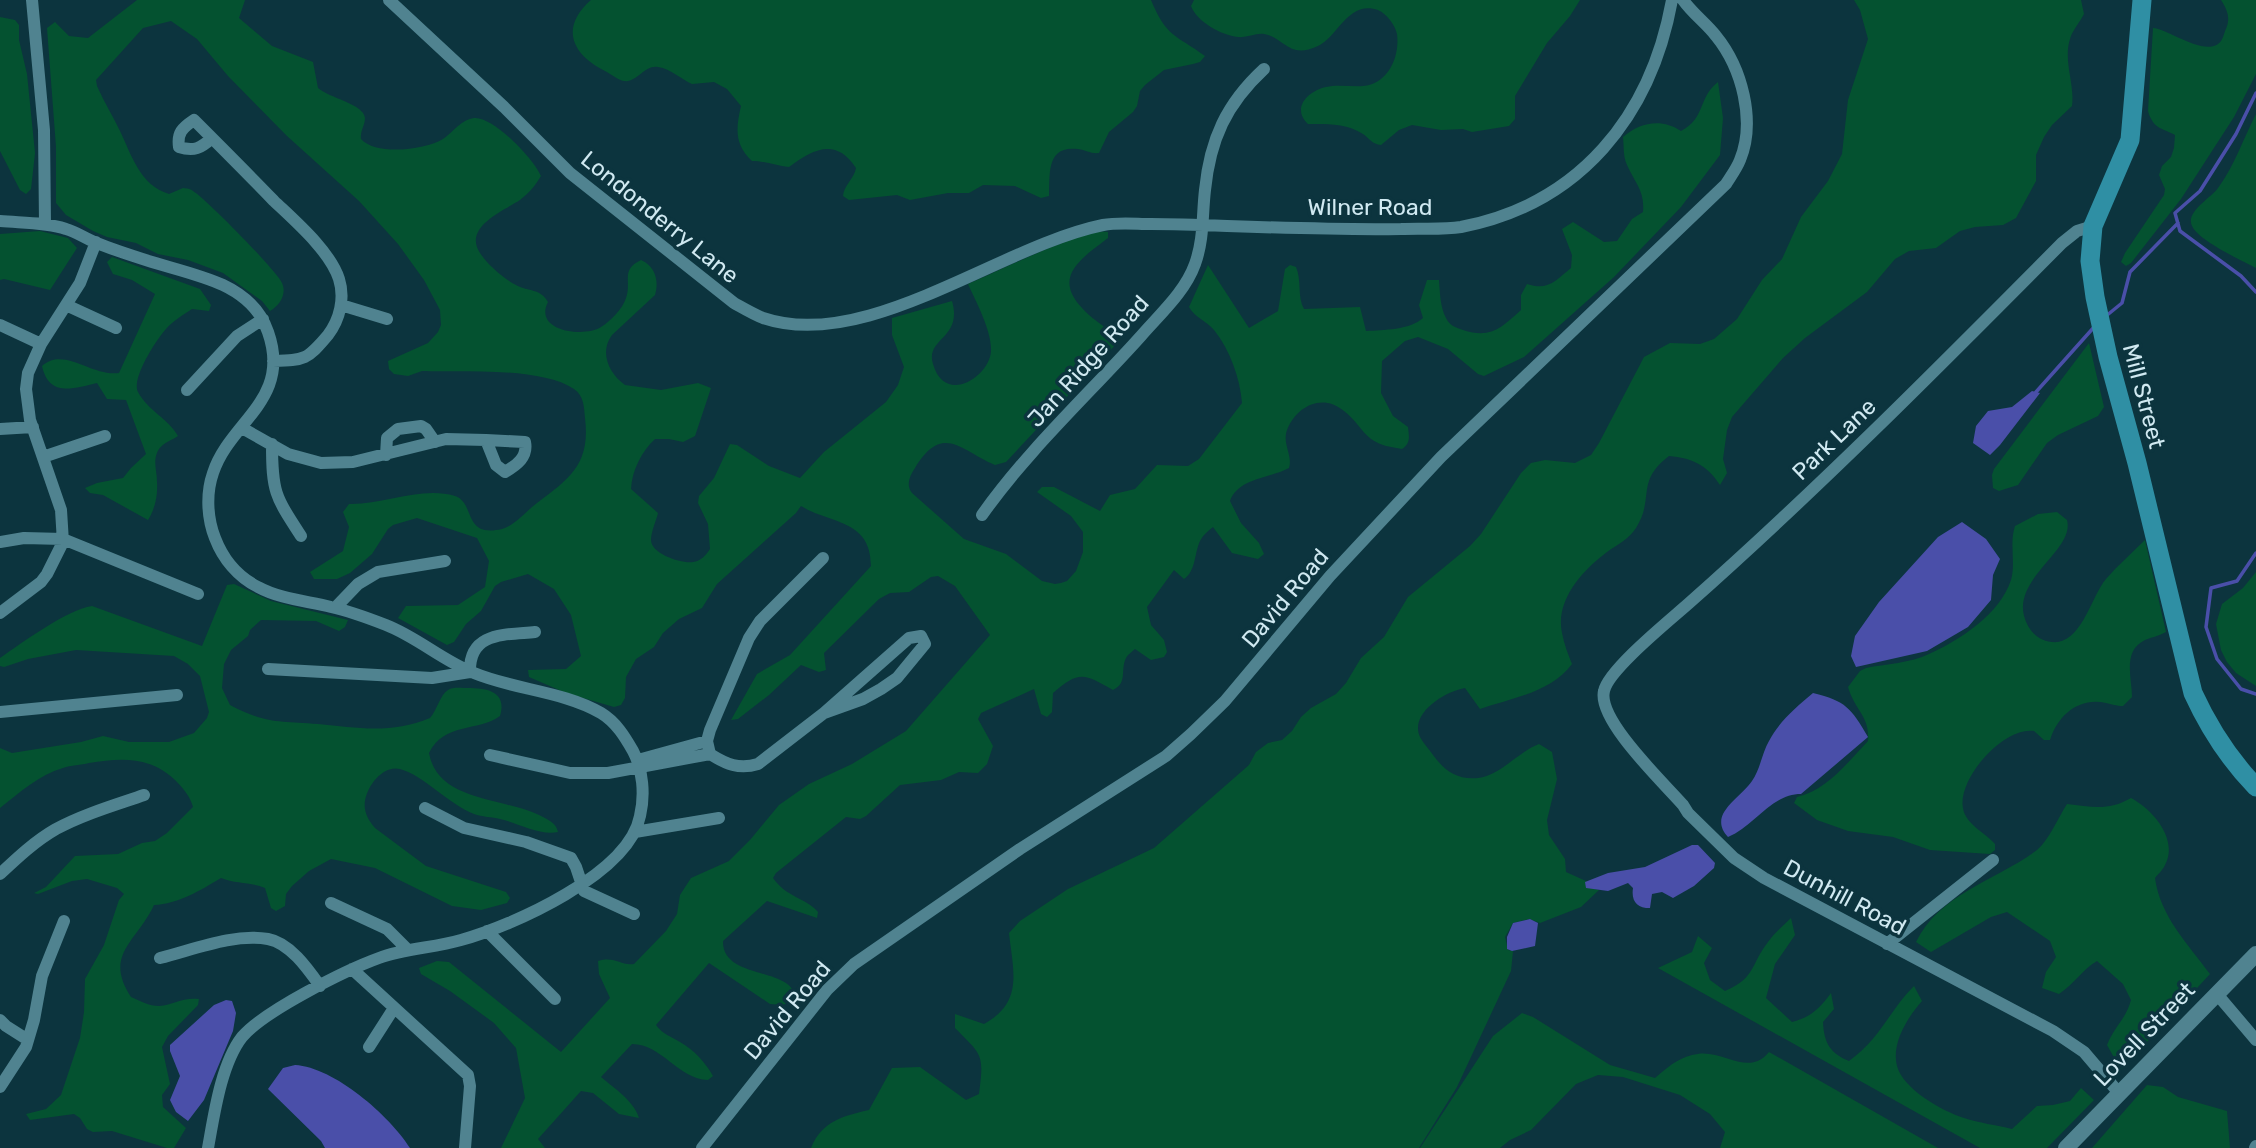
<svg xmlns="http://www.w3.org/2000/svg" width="2256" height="1148" font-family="Rubik,sans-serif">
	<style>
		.green { fill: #045230 }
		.water { fill: #4a4fa9 }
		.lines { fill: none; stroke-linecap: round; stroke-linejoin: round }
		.stream { stroke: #4a4fa9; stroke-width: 3.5 }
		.street { stroke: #508390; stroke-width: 12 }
		.secondary { stroke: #508390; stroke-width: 16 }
		.primary { stroke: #2f8fa4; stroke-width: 19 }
		.labels { text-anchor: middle; stroke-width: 7; stroke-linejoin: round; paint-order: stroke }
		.street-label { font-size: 23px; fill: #d0e9f1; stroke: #0c343e }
	</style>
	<rect width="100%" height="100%" fill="#0c343e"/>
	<!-- green -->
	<path class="green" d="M137,0H245L239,18L272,46L313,62L318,88C329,98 364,104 365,118C365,125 360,131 361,139C376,156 425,150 443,139C453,132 462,119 474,118C493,116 534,159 541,176C535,186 529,193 520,200C503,211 463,227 480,253C487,264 504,279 516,285C529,292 540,288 548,302C533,331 584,338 601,327C611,321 623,308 626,298C632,281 620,270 641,260C656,267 659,281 655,295L612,335C599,352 609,374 625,385L661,390L698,383L711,388L695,436L683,442L669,439H655C642,451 632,470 631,489L658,513C656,521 651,532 651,540C651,554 682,564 693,562C701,561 706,555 710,549L708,524L698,503L699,496L714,478L730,444L737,445L769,466L800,478L824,452L886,402L898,385L904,367L892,335V318L952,301C963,339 925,338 933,364C945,406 990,376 991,351C992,331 976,302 968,284C992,274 1089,226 1108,232V238C1076,262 1050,280 1089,315C1099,324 1111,330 1120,340L1006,462L995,465C961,451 943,422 915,468C909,477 906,485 912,493L964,539L1006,554L1042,581L1055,584L1061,583L1067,581L1076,571L1083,552V532L1071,516L1037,492L1042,487H1054L1100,511L1110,495L1135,489L1157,465L1188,466L1199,459L1242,403C1240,378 1230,350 1214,330C1207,321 1195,318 1189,307L1208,265L1249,328L1278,311L1285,269L1290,265L1296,267C1302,281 1297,297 1304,309L1360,307L1366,331C1383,330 1410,330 1423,318L1419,305L1427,280H1439C1440,292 1440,307 1446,318C1450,326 1455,327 1463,330C1491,339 1501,328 1521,310V295L1527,284C1548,291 1555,281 1571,268L1572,255L1562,229L1573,222L1604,242L1617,241L1632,219L1643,212C1645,191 1635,183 1627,165C1623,157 1624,146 1623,137C1640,122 1662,118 1681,131C1706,118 1698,97 1718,82L1723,118L1720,155L1681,207L1614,277L1524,357L1484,376L1478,374L1448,349L1418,337L1405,341L1382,361L1381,393L1393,416L1408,427C1409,437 1411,443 1402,449C1391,447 1381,446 1371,439C1361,431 1355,419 1344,411C1322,393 1297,406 1287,430C1282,444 1293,455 1289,468C1271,478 1238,478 1230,501L1241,523L1259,543L1264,554L1258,559L1232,553L1213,527C1208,531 1203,535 1200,541C1194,554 1196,571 1184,579L1174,570L1147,607L1151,625L1164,640L1167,652L1164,657L1151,660L1135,649C1132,652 1128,654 1126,658C1120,670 1128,683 1113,690C1084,674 1080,670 1053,693L1052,712L1047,717L1041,714L1034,689L981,713L978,719L993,746L987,764L978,773L959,772L941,780L900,785L866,816L860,819L846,817L776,873L773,878C787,898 805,897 818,912L817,918L767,901L723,941C722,981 795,966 795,999L783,1005L770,1004L709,963L656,1025C662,1034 672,1037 680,1042C694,1050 705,1062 713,1076L708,1080C678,1079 662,1044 632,1044L601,1077C614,1088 634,1101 639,1118L619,1114L593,1093L581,1091L538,1139L545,1148H501L525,1098L516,1048L494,1023L450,991L421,974L419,968L437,961L449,962L561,1052L610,998L599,974L598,961C616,956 620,966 634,964L666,931L677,914L680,895L691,878L729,861L750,840L779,805L809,784L852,764L906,731L990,635L955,586L938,576L931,577L909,592L890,593L879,599L824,653L826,670L819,672L801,665L769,695L738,719L731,720L757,674L790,655L871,566C871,519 830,524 801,506L796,513L717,584L702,608L679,619L663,633L654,647L636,659L626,677L625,698L621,705L614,707L566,693L529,677L528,670L566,669L581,656L571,615L554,589L528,574L501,582L495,586L481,611L466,624L454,642L447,645L398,618L406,606L458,605L485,587L489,561L477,538L417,518L393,525L388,529L372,554L350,573L337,579H314L310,572L343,551L349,527L343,512L349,504C383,505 421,486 455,496C476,503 462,538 502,529C513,526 524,514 532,507C567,480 591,467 585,418C584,407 584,396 574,389C541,367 462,372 422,371L408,376L394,374L389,369L388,361L428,343L438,332L441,325L440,310L424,280L398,244L359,201L287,136L228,76L197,39L171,21L143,28L96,80L97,86C104,102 113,116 120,131C132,156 140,185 169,194L183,188C188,189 189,188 193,191C205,198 278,272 282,283C287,294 280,305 270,311L262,301L223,273L188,260L158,254L136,243L107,237L93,231L66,215L56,203V147L47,28L55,22L69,36L88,38Z
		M591,0H1151C1167,38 1175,34 1205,56L1200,62L1193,64L1164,70L1145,85L1140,91L1137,106L1133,112L1109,132L1099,153C1091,154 1086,150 1078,149C1046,145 1050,174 1049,196L1041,198L1015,186L983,185L969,193H948L910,200L897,195L849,200L843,196C844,185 854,179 856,168C836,137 813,149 789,167C776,166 766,161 752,161C734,144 736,128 741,106L727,89L714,82L692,84C681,79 671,69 658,67C644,65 637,83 624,81C618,80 611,74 605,71C571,54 560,27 591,0Z
		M1194,0H1580L1570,16L1547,43L1515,96V119L1509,126L1472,132L1463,129L1441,130L1412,125L1399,130L1381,145C1372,144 1370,139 1363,134C1346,123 1327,124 1308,124C1291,108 1308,91 1326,87C1338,84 1351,87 1363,86C1388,84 1400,57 1397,34C1395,25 1387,14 1378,10C1348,0 1338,37 1318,46C1288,60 1284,37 1264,34C1255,33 1247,38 1238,37C1221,35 1197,22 1191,6Z
		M1854,0H2081L2084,14C2080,22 2072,31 2070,39C2063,61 2075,84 2072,106L2052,125L2044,137L2036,155V181L2016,218L2003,225L1975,227L1960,231L1936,248L1909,251L1895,259L1867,292L1805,338L1783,358L1732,417L1727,430L1723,459L1727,473L1720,485C1707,465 1692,458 1669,456C1635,482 1655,498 1636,528C1630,538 1617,545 1607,552C1583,570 1555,600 1562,633C1564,644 1568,654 1572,664C1552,692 1512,698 1480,709L1465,688C1446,691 1409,713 1420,737C1423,743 1429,749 1433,755C1445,771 1457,780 1478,778C1501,775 1518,752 1539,744L1552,752L1557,779L1547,820L1549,835L1565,859L1566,872L1586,881L1587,887L1599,890L1581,907L1540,923L1529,919L1513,923L1505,937L1508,950L1513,951L1511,971L1457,1087L1419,1148H811C822,1121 843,1116 869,1110L892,1068L920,1067L966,1100L979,1094C984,1054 983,1056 955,1028V1014L984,1024C1024,1002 1013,971 1009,933L1020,921L1068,889L1154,848L1249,765L1256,752L1268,743L1282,740L1292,731L1301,717L1311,708L1336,694L1346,683L1361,658L1384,637L1408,597L1470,546L1481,534L1521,473L1531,463L1545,460L1575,463L1591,455L1599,443L1644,357L1670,343L1700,344L1714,339L1737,319L1762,280L1782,259L1801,217L1828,181L1842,154L1848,100L1868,39L1860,10Z
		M2221,0H2256V74L2234,117L2181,199L2131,263L2126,266L2121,262L2125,253L2164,195L2165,189L2159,175L2162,166L2171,157L2174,148L2175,135C2162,128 2153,129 2148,111L2153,28C2169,29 2207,59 2221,41C2222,40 2225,32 2225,31C2231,19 2228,11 2221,0Z
		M0,17L15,20L19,25V40L27,74L35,153L31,189L26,194L20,190L0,151Z
		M2256,114V268C2241,260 2199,241 2192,226C2185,212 2211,198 2218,188C2235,165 2243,139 2256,114Z
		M40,231L68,238L77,248L50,290L4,279L0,280V234Z
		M112,257L200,289L211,305L209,311L192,309C183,315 173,321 166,329C156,340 131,379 138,392C148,411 168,418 178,436C172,440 163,443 159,449C152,460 157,470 157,482C158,495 155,509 148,520L103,495L90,493L85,488L97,483L123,478L131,468L146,454L126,400L107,399L97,383C72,389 49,397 42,366C64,346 92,377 119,373L155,294L132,280L113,274L107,262Z
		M2089,343L2104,407L2098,416L2058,435L2047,443L2018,485L1999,491L1993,488L1992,475L1994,469Z
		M2057,512L2067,520C2076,553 2000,583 2030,629C2036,638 2047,643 2058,642C2083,638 2092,595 2106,579C2118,565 2132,553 2145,540L2166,632C2159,636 2152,637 2145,640C2122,651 2132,678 2132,697L2123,706C2116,706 2112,704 2106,703C2079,697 2058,715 2050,740H2044L2034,731C2004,726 1957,779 1963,808C1965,824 1986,833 1995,844V850L1990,854L1930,850L1893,837L1848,831L1817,820L1794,803L1797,797C1827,790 1847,763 1868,741C1870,716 1855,711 1848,687L1860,671L1866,668C1885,664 1911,663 1929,654C1960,640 2000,614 2011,580C2016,562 2009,544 2015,526L2038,514Z
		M2256,572V686L2236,673L2227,662L2221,650L2216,624L2222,604L2243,588Z
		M234,584L271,601L348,620L345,627L339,631L316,621L261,620L250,630L248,636L231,650L224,664L222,688L230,705C266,724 280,721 318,724C358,728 392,734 430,718C437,710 440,695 448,690C453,687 459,688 465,688C483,688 508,689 500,716C478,732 444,722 429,753C438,803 506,797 543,817C551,821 556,824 558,832C540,836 518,823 500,819C492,817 482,817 474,814C450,805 423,775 400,769C381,764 362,792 365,809C366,816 370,822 375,828L426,866L506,892L510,898L507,903L481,910L452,906L375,868L331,859L309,871L292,886L286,894L285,906L276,911L271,908L265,888C251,882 236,884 221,878C201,890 178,904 154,905C137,942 103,954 131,997C140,1001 149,1006 159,1006C174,1005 182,997 199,999L198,1005L168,1036L162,1047L170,1084L162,1095L163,1107L186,1128L174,1148H167L112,1131L93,1132L87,1129L80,1118L74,1114L30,1120L26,1114L46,1109L61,1095L80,1038L84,1012L85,979L104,945L119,900L124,894L117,888L87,879L72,881L38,894L34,893L46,887L75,856L118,854L142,843L155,841L167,833L193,807C190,796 183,788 175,780C150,756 121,758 89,763C81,765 71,765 63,768C39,775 19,793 0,808V748L12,753L81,742L103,736L129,742H169L194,733L207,718L209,712L200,676L188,664L174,656L76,650L28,659L4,667L0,666V658C22,643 66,610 92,606L202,646L227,585Z
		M2131,798C2152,809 2179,839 2165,865C2163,870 2158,874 2155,878C2160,916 2188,944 2210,974L2121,1070L2107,1045C2114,1027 2126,1019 2131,1000L2123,984L2097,961C2082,970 2074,984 2059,994L2042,988L2046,972L2056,957L2050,941L2007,912L1991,917L1931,952L1916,942C1939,894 1997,880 2037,850C2049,840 2058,818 2067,804C2092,807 2109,811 2131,798Z
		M1791,918L1795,935L1775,964L1766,998L1792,1022C1811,1017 1819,1009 1831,993L1834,1009L1823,1022C1824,1043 1830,1053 1849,1061C1880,1039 1889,1011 1914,986L1922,1001C1908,1017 1891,1043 1897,1066C1903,1089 1942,1111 1964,1118C1979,1123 1996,1125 2012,1129L2037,1106L2053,1105L2070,1101L2081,1088L2094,1100L2047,1148H1980L1658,968L1692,952L1698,936L1712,948L1704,963L1710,980L1725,991C1756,978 1750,965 1768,942C1774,933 1783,926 1791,918Z
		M1522,1013L1533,1017L1610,1065L1655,1078C1667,1068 1676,1059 1692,1055C1722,1046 1747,1079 1769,1052L1938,1148H1720L1725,1132L1710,1114L1680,1095L1623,1077L1598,1075L1576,1084L1531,1130L1510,1140L1500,1148H1420L1493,1036Z
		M2147,1085L2163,1087L2178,1097L2227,1111L2230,1148H2092Z"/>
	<!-- water -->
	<path class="water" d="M2032,391L2040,393L2000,445L1990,455L1973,443L1976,426L1988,411L2012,407Z
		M1962,522L1986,539L2000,559L1993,575L1991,600L1968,627L1927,651L1856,667L1851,656L1855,636L1879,602L1938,537Z
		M1813,693C1846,701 1851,708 1868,737L1801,794C1771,794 1755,826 1728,837C1707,814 1740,799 1752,781C1760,770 1762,753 1769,741C1779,722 1796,707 1813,693Z
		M1692,845H1698L1715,863L1714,868L1694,886L1673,898L1662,892L1652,894L1650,908C1637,908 1631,901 1633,888L1628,883L1608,891L1586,888L1585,882L1608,873L1645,867Z
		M1530,919L1538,923L1535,946L1512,951L1507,949V937L1513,923Z
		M226,1000L232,1001L236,1013L233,1031L204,1100L188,1121L176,1112L170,1100L180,1076L170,1051V1045L214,1005Z
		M295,1065C334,1067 390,1116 410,1148H325L321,1141L268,1089L283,1068Z"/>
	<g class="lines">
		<!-- stream -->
		<path class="stream" d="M2256,93L2236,134L2200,191L2175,213L2180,231L2241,276L2256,292
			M2106,316L2122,303L2130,272L2178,223
			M2036,392L2095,326
			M2256,553L2237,581L2211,588L2206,627L2217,659L2241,689L2256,694"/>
		<!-- street -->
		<path class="street" d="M32,0L44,130L45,224
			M389,0L504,107L570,173L734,303C743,308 753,314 763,318C866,353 1000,246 1103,225C1118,222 1136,224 1151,224C1177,224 1202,225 1227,226C1285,228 1343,230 1401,229C1421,228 1442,230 1461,227C1580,204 1651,116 1672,0
			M212,138C201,148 194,152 179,147C177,133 182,128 194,120C221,147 248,174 274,201C295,221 330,251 339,279C345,298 340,319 328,335C307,360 305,360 273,361
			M0,221C22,223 45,222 66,229C77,232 86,239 97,243C114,250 133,256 152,262C175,269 201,275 223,285C244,295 261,311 268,332C292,400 230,421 213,473C206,493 207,518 215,538C223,559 238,577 258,587C280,599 307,601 331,607C349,611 368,618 386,625C417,637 443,661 474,673C515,690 563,691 601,713C616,722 625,737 633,751C643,770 645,795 640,816C629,874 512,926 461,940C434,948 405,948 379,958C346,970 264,1011 242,1037C221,1064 214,1115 208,1148
			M2093,226L2077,231L2062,243C1940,366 1818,489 1688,604C1670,620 1608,670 1604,691C1597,720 1664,783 1683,805L1688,813L1734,858L1764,878L2053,1031L2084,1052L2119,1093
			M66,305L116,328
			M341,305L387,319
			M0,325L41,344
			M187,390L237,336L263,319
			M242,428L288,454L321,463L353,462L446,439L486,440
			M0,429L33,427
			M486,440L525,442C528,457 517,465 505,472L496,465Z
			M272,444C272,492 275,496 301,536
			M386,455L387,438L398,429L421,426L426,429L435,442
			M43,457L105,436
			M982,515C1028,450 1088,395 1141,336C1160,314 1185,292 1195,264C1204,239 1202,216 1205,190C1210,140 1226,104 1264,69
			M0,542L24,538L63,539L198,594
			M823,558L760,621L749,638L710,730L707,741L710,754C726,764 739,770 758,764L824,713
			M335,608L358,584L378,572L445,561
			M0,613L41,582L47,574L63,542L61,510L30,420L26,389L28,373L41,344L80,283L96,242
			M921,636L925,644L897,678L881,689L863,699L824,713L909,638Z
			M268,669L432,678L470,672C469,632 504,635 535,632
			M0,712L177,695
			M490,755L570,773H608L710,754
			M638,760L707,741
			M425,808L464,828L526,842L571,858L576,867L584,891L634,914
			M635,832L719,818
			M0,874C17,858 35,841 56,829C84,814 115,805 144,795
			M331,903L387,929L408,950
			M487,931L555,999
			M1887,944L1993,860
			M160,958C193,950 233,933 268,939C290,943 308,969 320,986
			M352,969L468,1075L470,1086L465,1148
			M2216,993L2256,1040
			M0,1020L6,1026L28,1040
			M369,1047L394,1008
			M0,1087L26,1047L34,1020L42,976L64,921
			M702,1148L827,990L854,964L1020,849L1166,756L1191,734L1225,701L1330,576L1441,457L1726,184C1731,176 1737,168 1740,160C1756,121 1742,68 1716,36C1706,23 1693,14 1683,0
			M2255,1148L2256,1146"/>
		<!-- secondary -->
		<path class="secondary" d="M2066,1148L2256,954"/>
		<!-- primary -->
		<path class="primary" d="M2142,0L2130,140L2093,226L2090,261L2095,297L2108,357L2137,463L2193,693C2209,728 2229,759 2256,787"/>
	</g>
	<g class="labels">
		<!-- street labels -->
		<g class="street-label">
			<text x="1370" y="215">Wilner Road</text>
			<text transform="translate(660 217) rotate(39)" y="8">Londonderry Lane</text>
			<text transform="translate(1088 361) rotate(-48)" y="8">Jan Ridge Road</text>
			<text transform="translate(2144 396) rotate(75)" y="8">Mill Street</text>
			<text transform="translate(1834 439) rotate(-44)" y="8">Park Lane</text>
			<text transform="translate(1285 598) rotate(-50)" y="8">David Road</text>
			<text transform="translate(1845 897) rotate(28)" y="8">Dunhill Road</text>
			<text transform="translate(787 1010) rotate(-50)" y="8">David Road</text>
			<text transform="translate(2144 1034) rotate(-46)" y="8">Lovell Street</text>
		</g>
	</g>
</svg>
